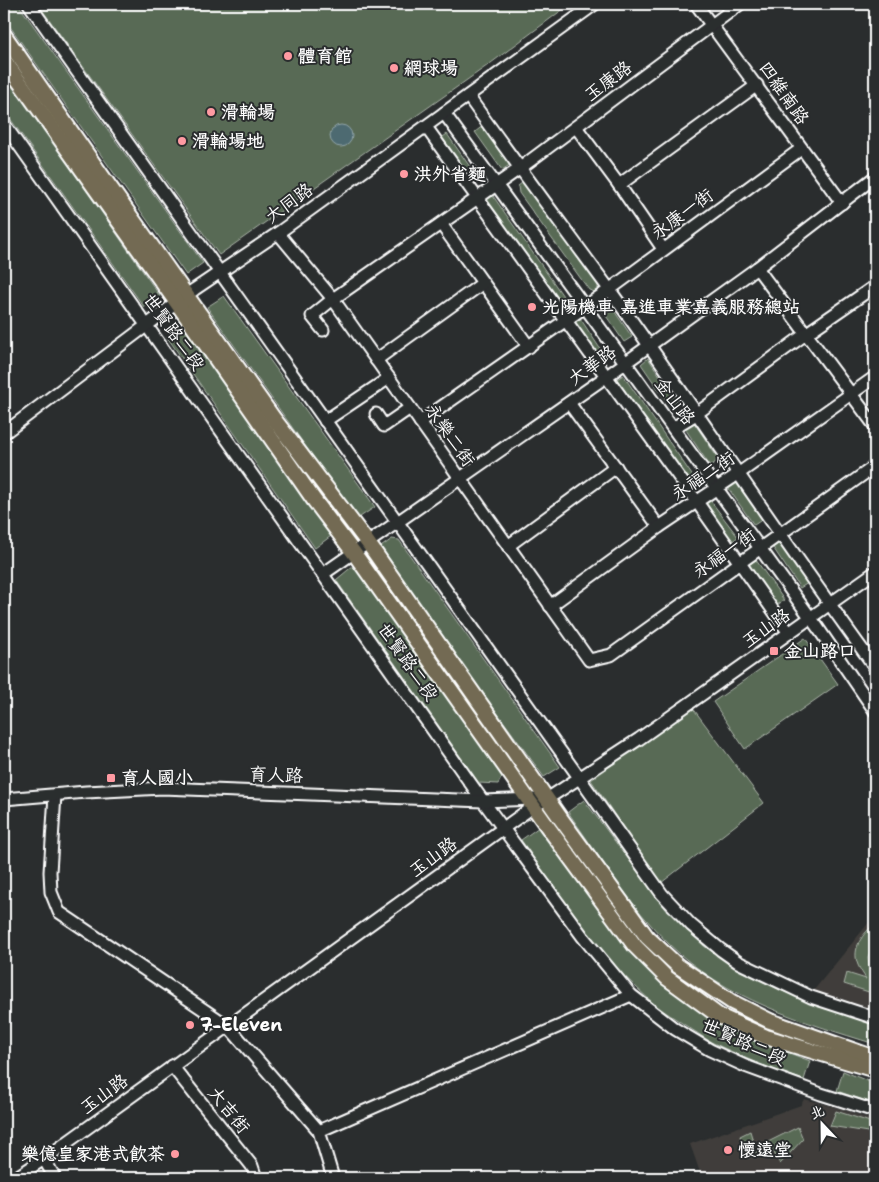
<svg xmlns="http://www.w3.org/2000/svg" width="879" height="1182" viewBox="0 0 879 1182" font-family="'Shantell Sans','LXGW WenKai TC',sans-serif">
<style>
.built{fill:#3f3d3a}
.green{fill:#586b55;stroke:#acb5aa}
.water{fill:#4d6b71;stroke:#94a6aa}
.lines{fill:none;stroke-linecap:round;stroke-linejoin:round}
.minor-casing{stroke:#fff;stroke-width:15}
.major-casing{stroke:#fff;stroke-width:18}
.minor{stroke:#2a2d2e;stroke-width:11}
.major{stroke:#736b52;stroke-width:14}
.poi-dot{fill:#ff9aa2;stroke:#2a2d2e;stroke-width:2}
.labels{text-anchor:middle;dominant-baseline:central;stroke-width:4;stroke-linejoin:round;paint-order:stroke}
.poi-label{font-size:18px;font-weight:bold;fill:#fff;stroke:#2a2d2e;text-anchor:start}
.street-label{font-size:18px;fill:#fff;stroke:#2a2d2e}
</style>
<rect width="100%" height="100%" fill="#2a2d2e"/>
<filter id="ink" filterUnits="userSpaceOnUse"><feTurbulence type="fractalNoise" baseFrequency=".02" numOctaves="2"/><feDisplacementMap in="SourceGraphic" scale="10" xChannelSelector="R" yChannelSelector="G"/><feConvolveMatrix kernelMatrix="1 2 1 2 8 2 1 2 1" color-interpolation-filters="sRGB"/></filter>
<g filter="url(#ink)">
<!-- built -->
<g class="built">
<polygon points="875,915 875,1010 814,990"/>
<polygon points="804,1099 842,1109 875,1121 875,1178 702,1178 690,1144 801,1105"/>
</g>
<!-- green -->
<g class="green">
<polygon points="4,4 18,4 203,263 186,275 4,18"/>
<polygon points="38,4 570,4 491,63 219,255"/>
<polygon points="4,72 160,296 144,307 4,110"/>
<polygon points="484,125 511,164 502,170 475,132"/>
<polygon points="447,134 475,174 467,180 439,140"/>
<polygon points="522,183 526,185 598,285 598,289 595,292 589,290 519,193 518,186"/>
<polygon points="486,196 493,196 563,296 562,301 557,303 483,199"/>
<polygon points="224,296 375,507 357,519 207,307"/>
<polygon points="608,302 632,337 624,342 600,307"/>
<polygon points="578,315 601,350 594,356 570,321"/>
<polygon points="183,325 331,536 315,548 167,337"/>
<polygon points="648,358 677,401 670,406 641,364"/>
<polygon points="623,375 694,478 687,484 614,381"/>
<polygon points="691,418 719,460 710,466 682,424"/>
<polygon points="735,479 763,519 754,525 726,485"/>
<polygon points="707,496 738,537 730,543 700,501"/>
<polygon points="392,539 399,540 560,767 544,777 378,549"/>
<polygon points="779,542 808,583 800,588 772,546"/>
<polygon points="756,560 784,600 776,606 748,565"/>
<polygon points="354,565 503,775 498,784 479,783 336,580"/>
<polygon points="805,638 838,684 745,749 713,702"/>
<polygon points="692,707 764,803 661,883 591,780"/>
<path d="M584,800L668,912L704,946L738,970L780,990L812,1003L875,1023V1044C803,1022 725,999 669,944C630,906 600,857 568,812Z"/>
<polygon points="539,827 604,916 644,964 712,1018 750,1038 810,1061 804,1080 765,1067 711,1042 656,1006 617,969 575,916 521,840"/>
<path d="M875,923V940L868,957L869,965L875,980V994L844,984L847,973L866,979C864,975 860,970 858,965C851,948 863,934 875,923Z"/>
<polygon points="843,1071 875,1084 875,1104 837,1091"/>
<polygon points="836,1111 870,1122 874,1133 830,1126"/>
<polygon points="798,1127 803,1139 780,1164 768,1142"/>
<polygon points="750,1131 757,1155 746,1158 740,1136"/>
</g>
<!-- water -->
<circle class="water" cx="341" cy="136" r="11"/>
<g class="lines">
<!-- minor casing -->
<g class="minor-casing">
<g id="minor">
<polyline points="29,4 662,894 691,925 721,950 738,962 811,997 875,1018"/>
<polyline points="696,4 842,203"/>
<path d="M468,96C514,161 562,225 609,289C699,414 784,543 875,667"/>
<polyline points="444,113 818,628 875,711"/>
<polyline points="4,124 483,801 583,937 631,995 675,1029 710,1050 745,1066 821,1094 875,1111"/>
<polyline points="426,127 697,502 789,633"/>
<polyline points="576,127 619,185 663,249"/>
<polyline points="619,185 757,85"/>
<polyline points="441,224 529,347"/>
<polyline points="278,233 333,299 589,660 611,655 875,466"/>
<polyline points="757,268 875,426"/>
<polyline points="323,330 312,316 333,299 519,169 740,4"/>
<polyline points="376,360 483,283"/>
<polyline points="569,403 659,527"/>
<polyline points="376,414 384,426 410,408"/>
<polyline points="325,421 389,378"/>
<polyline points="420,422 609,290 801,149"/>
<polyline points="673,428 696,414 807,333 875,286"/>
<polyline points="4,433 195,289 278,233 595,4"/>
<polyline points="508,546 616,467"/>
<polyline points="323,574 607,376 757,268 875,177"/>
<polyline points="550,606 659,527 738,474 875,377"/>
<polyline points="55,795 50,872 51,892 59,912 228,1026 319,1131 333,1178"/>
<polyline points="4,799 86,792 163,788 483,801 534,799"/>
<polyline points="172,1066 252,1166 256,1178"/>
<polyline points="319,1131 631,995"/>
<polyline points="44,1159 55,1178"/>
<polyline points="15,1178 44,1159 534,806 547,799 639,739 875,572"/>
</g>
</g>
<!-- major casing -->
<g class="major-casing">
<g id="major">
<polyline points="4,35 102,176 274,419 368,543 561,819 647,937 678,966 732,1002 770,1021 875,1058"/>
<polyline points="4,60 177,303 314,500 354,553 547,826 635,946 667,978 719,1016 766,1037 875,1070"/>
</g>
</g>
<!-- minor -->
<use href="#minor" class="minor"/>
<!-- major -->
<use href="#major" class="major"/>
</g>
</g>
<!-- markers -->
<g class="poi-dot">
<circle cx="288" cy="56" r="5"/>
<circle cx="394" cy="68" r="5"/>
<circle cx="211" cy="112" r="5"/>
<circle cx="182" cy="141" r="5"/>
<circle cx="404" cy="174" r="5"/>
<circle cx="532" cy="307" r="5"/>
<rect x="769" y="646" width="10" height="10" rx="2.5"/>
<rect x="106" y="773" width="10" height="10" rx="2.5"/>
<circle cx="190" cy="1025" r="5"/>
<circle cx="728" cy="1150" r="5"/>
<circle cx="175" cy="1154" r="5"/>
</g>
<g class="labels">
<!-- poi labels -->
<g class="poi-label">
<text x="298" y="56">體育館</text>
<text x="404" y="68">網球場</text>
<text x="221" y="112">滑輪場</text>
<text x="192" y="141">滑輪場地</text>
<text x="414" y="174">洪外省麵</text>
<text x="542" y="307">光陽機車 嘉進車業嘉義服務總站</text>
<text x="784" y="651">金山路口</text>
<text x="121" y="778">育人國小</text>
<text x="200" y="1025">7-Eleven</text>
<text x="738" y="1150">懷遠堂</text>
<text x="165" y="1154" text-anchor="end">樂億皇家港式飲茶</text>
</g>
<!-- street labels -->
<g class="street-label">
<text transform="translate(608 81) rotate(-37)">玉康路</text>
<text transform="translate(784 93) rotate(55)">四維南路</text>
<text transform="translate(289 203) rotate(-36)">大同路</text>
<text transform="translate(682 214) rotate(-36)">永康一街</text>
<text transform="translate(174 332) rotate(54)">世賢路二段</text>
<text transform="translate(592 365) rotate(-36)">大華路</text>
<text transform="translate(675 401) rotate(53)">金山路</text>
<text transform="translate(450 435) rotate(55)">永樂二街</text>
<text transform="translate(703 476) rotate(-34)">永福二街</text>
<text transform="translate(724 553) rotate(-35)">永福一街</text>
<text transform="translate(766 628) rotate(-35)">玉山路</text>
<text transform="translate(408 662) rotate(55)">世賢路二段</text>
<text transform="translate(276 775) rotate(2)">育人路</text>
<text transform="translate(433 857) rotate(-36)">玉山路</text>
<text transform="translate(744 1042) rotate(24)">世賢路二段</text>
<text transform="translate(104 1094) rotate(-36)">玉山路</text>
<text transform="translate(229 1110) rotate(51)">大吉街</text>
</g>
</g>
<!-- margin -->
<rect width="879" height="1182" fill="none" stroke="#2a2d2e" stroke-width="20"/>
<rect x="10" y="10" width="859" height="1162" fill="none" stroke="#fff" stroke-width="2" filter="url(#ink)"/>
<!-- north arrow -->
<g transform="translate(822 1124) rotate(338)" stroke="#2a2d2e" stroke-width="4" paint-order="stroke">
<path d="M0-4L9 19L0 12L-9 19Z" fill="#ffffff"/>
<text y="-8" font-size="14" font-weight="bold" text-anchor="middle" fill="#ffffff">北</text>
</g>
</svg>
